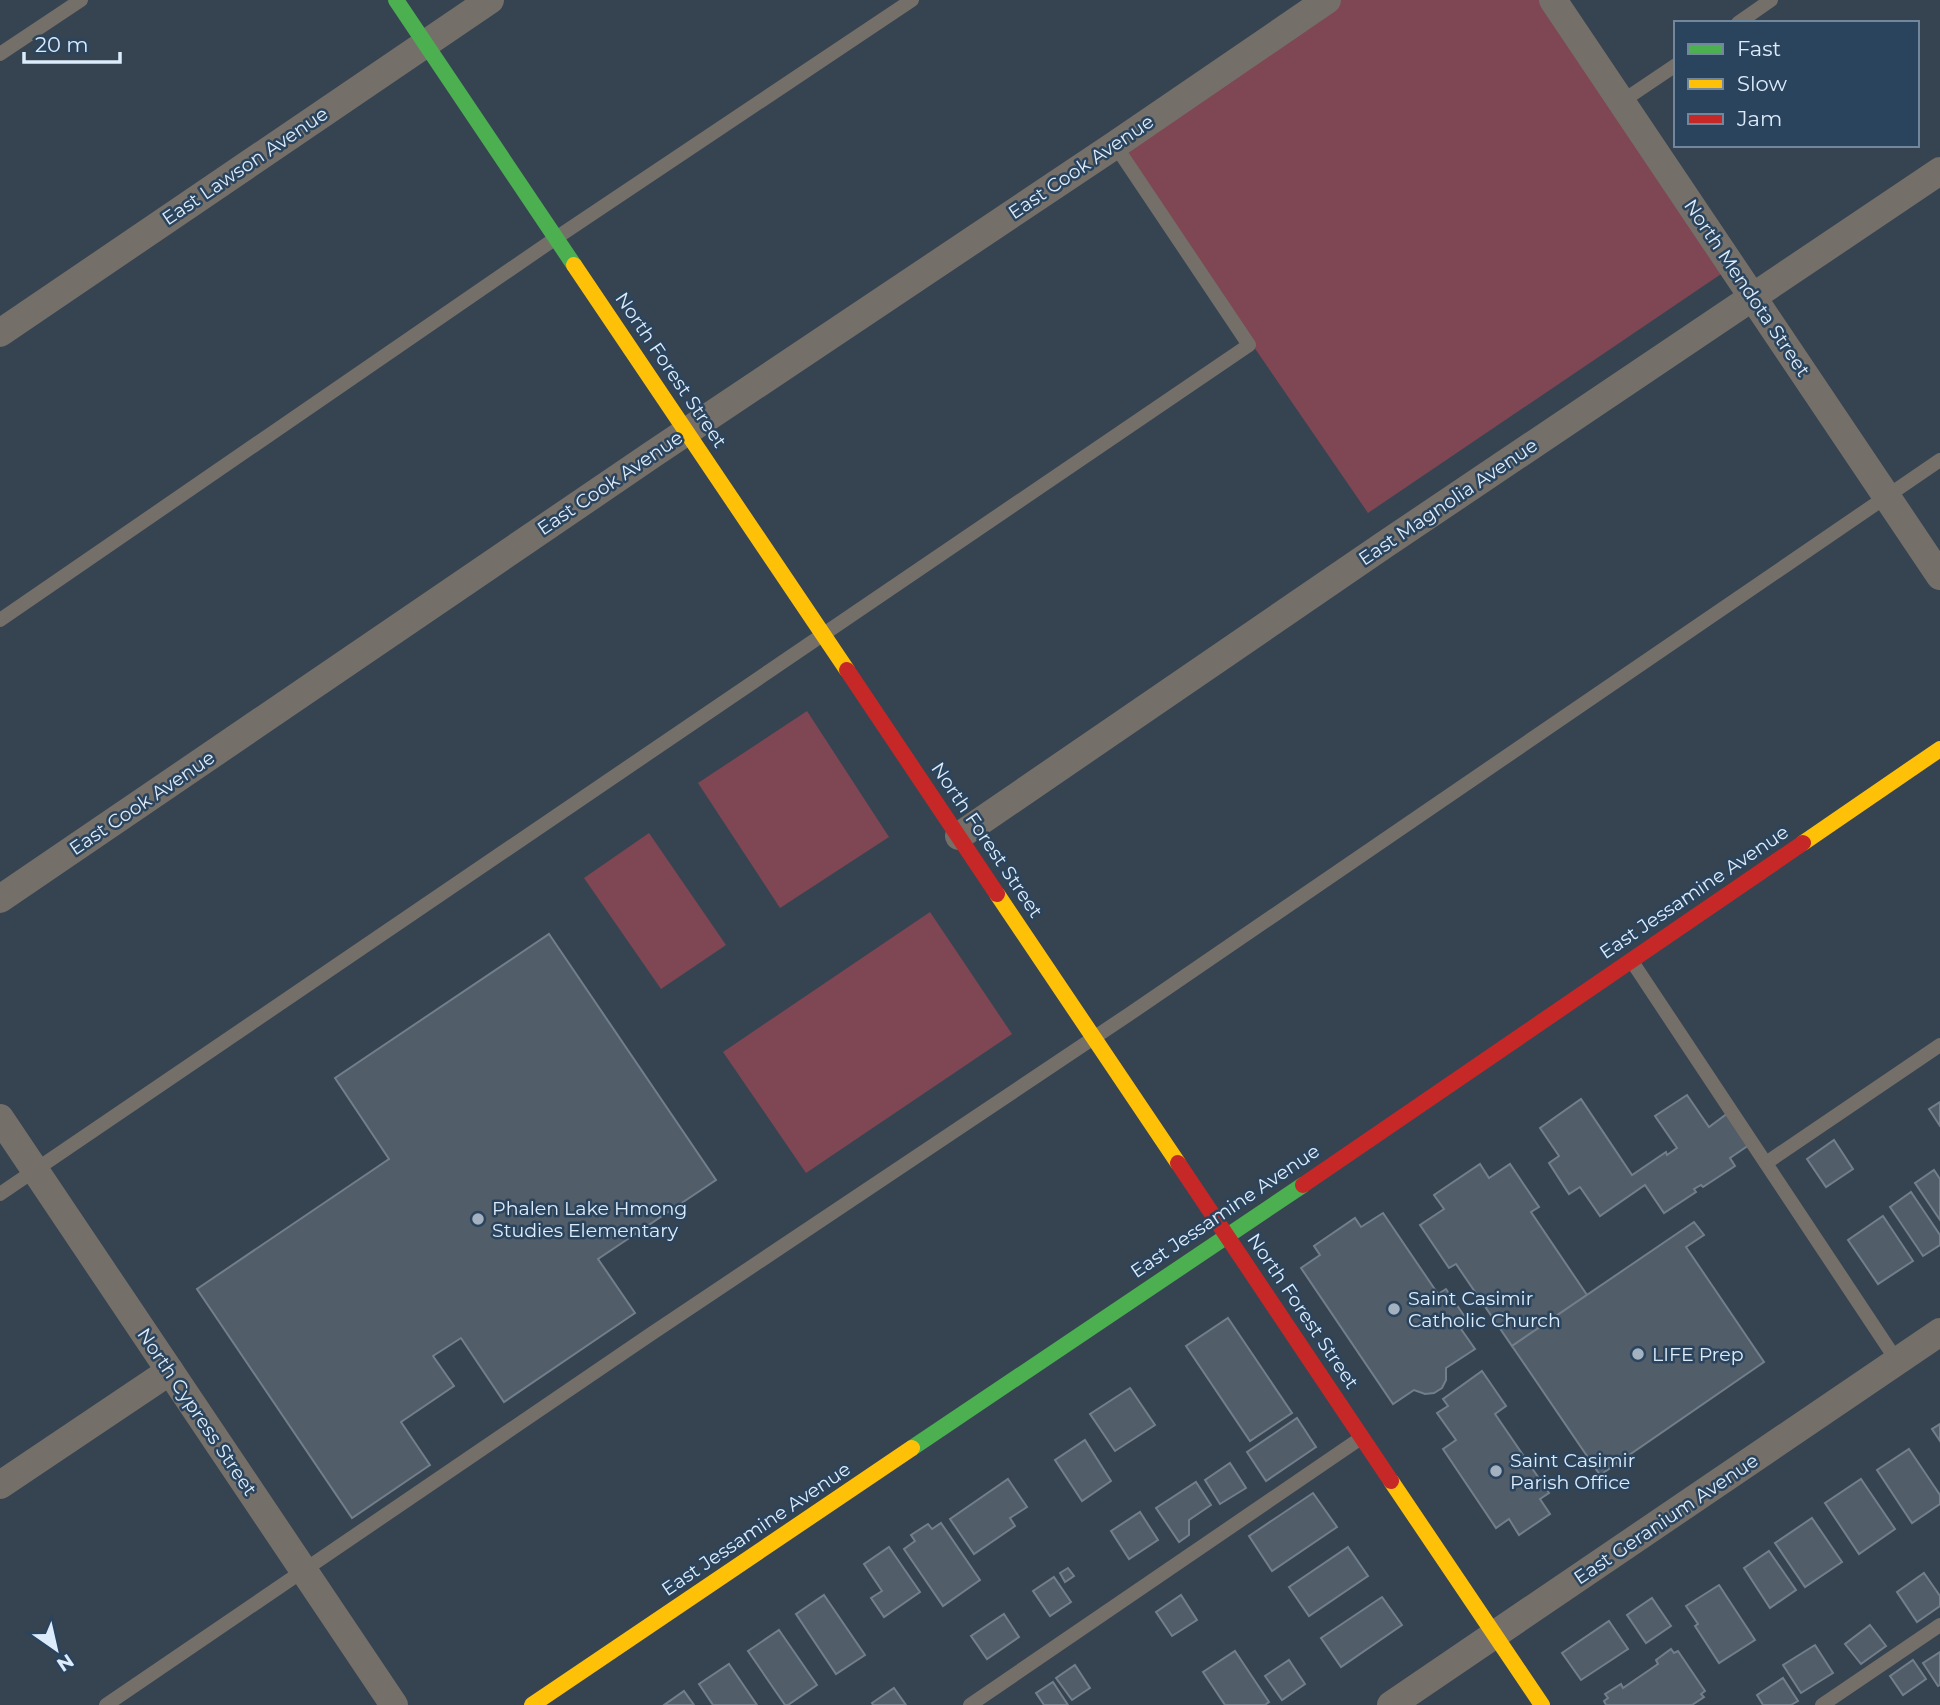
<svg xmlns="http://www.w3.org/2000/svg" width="1940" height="1705" viewBox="0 0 1940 1705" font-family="Montserrat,sans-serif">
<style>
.green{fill:#7f4653}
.building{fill:#515d69;stroke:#727e8a;stroke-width:2}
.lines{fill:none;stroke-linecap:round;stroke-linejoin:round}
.lane{stroke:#756f69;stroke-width:14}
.street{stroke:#756f69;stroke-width:28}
.fast{stroke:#4caf50;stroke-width:16}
.slow{stroke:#ffc107;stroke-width:16}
.jam{stroke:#c62828;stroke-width:16}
.poi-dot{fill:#a3b1c0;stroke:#2b445d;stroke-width:2.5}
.labels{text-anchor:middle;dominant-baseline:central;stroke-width:5;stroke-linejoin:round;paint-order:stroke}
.street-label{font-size:19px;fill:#ddecfb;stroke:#2b445d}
.poi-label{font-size:19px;fill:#ddecfb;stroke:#2b445d;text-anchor:start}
</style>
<rect width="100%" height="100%" fill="#364452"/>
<!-- green -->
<g class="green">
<polygon points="1327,0 1552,0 1730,268 1368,513 1115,145"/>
<polygon points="807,711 889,837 780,908 698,783"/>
<polygon points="649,833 726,945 661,989 584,878"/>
<polygon points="930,912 1012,1034 806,1173 723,1052"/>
</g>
<!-- building -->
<g class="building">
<polygon points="549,934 716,1180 598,1259 635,1313 504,1402 461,1338 433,1356 454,1386 401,1422 430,1465 352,1518 197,1289 389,1159 335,1078"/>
<polygon points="1687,1095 1709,1127 1728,1113 1749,1145 1730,1158 1735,1166 1703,1187 1701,1185 1694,1189 1696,1192 1664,1213 1645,1185 1600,1216 1580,1187 1569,1194 1549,1163 1559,1156 1540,1128 1581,1099 1632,1175 1666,1152 1667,1155 1677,1148 1655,1116"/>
<polygon points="1940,1102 1940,1126 1929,1109"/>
<polygon points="1834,1140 1853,1169 1826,1187 1807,1159"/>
<polygon points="1480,1164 1489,1178 1510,1164 1539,1207 1531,1212 1587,1295 1512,1346 1456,1264 1449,1268 1420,1225 1444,1209 1434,1195"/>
<polygon points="1934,1170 1940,1179 1940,1220 1915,1183"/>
<polygon points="1911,1192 1940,1235 1940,1245 1923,1256 1890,1207"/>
<polygon points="1383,1213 1438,1294 1446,1289 1469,1323 1461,1329 1475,1349 1446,1368 1446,1380 1442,1388 1434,1393 1425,1394 1414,1390 1393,1404 1301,1268 1320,1255 1314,1246 1355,1218 1361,1227"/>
<polygon points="1883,1216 1913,1261 1878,1284 1848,1240"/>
<polygon points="1694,1222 1704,1235 1686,1247 1764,1362 1600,1475 1512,1346"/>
<polygon points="1228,1318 1292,1413 1250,1441 1186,1346"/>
<polygon points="1482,1371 1506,1406 1495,1414 1549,1493 1540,1499 1550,1514 1519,1535 1509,1519 1496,1528 1443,1449 1456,1440 1437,1413 1448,1406 1443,1399"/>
<polygon points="1130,1388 1155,1425 1115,1451 1090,1414"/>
<polygon points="1297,1418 1316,1447 1266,1481 1247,1452"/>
<polygon points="1940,1424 1940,1441 1932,1429"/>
<polygon points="1085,1440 1111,1481 1082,1501 1055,1460"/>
<polygon points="1909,1449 1940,1495 1940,1504 1912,1523 1877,1470"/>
<polygon points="1230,1463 1246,1488 1220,1504 1205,1480"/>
<polygon points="1008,1479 1027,1507 1010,1518 1015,1526 974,1554 950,1519"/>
<polygon points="1861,1479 1895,1529 1859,1554 1825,1503"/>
<polygon points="1196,1482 1211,1505 1189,1520 1189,1535 1179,1542 1156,1508"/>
<polygon points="1313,1493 1337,1527 1272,1571 1249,1536"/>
<polygon points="1140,1512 1158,1540 1129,1559 1111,1531"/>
<polygon points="1812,1518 1842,1562 1805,1587 1775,1543"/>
<polygon points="941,1523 980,1580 943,1606 904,1549 915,1541 911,1535 928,1524 932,1529"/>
<polygon points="889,1547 920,1592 884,1617 871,1598 882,1591 864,1564"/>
<polygon points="1348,1547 1368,1576 1309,1616 1289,1587"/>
<polygon points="1769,1551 1796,1590 1770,1608 1744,1568"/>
<polygon points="1068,1568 1074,1576 1065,1582 1060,1573"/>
<polygon points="1924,1573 1940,1596 1940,1606 1917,1622 1897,1592"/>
<polygon points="1054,1577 1071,1602 1050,1616 1033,1591"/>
<polygon points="1719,1585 1755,1640 1719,1663 1695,1626 1698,1624 1686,1606"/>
<polygon points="824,1595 865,1655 836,1674 796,1614"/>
<polygon points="1181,1595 1197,1620 1172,1636 1156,1612"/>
<polygon points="1382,1597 1402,1625 1341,1667 1321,1638"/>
<polygon points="1652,1598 1671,1626 1646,1643 1627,1615"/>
<polygon points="1004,1614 1019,1637 987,1659 971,1636"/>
<polygon points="1609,1621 1628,1649 1581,1680 1562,1653"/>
<polygon points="1870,1625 1886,1646 1861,1664 1845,1644"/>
<polygon points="779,1630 817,1685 788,1705 785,1705 748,1651"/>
<polygon points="1815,1645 1833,1673 1801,1693 1783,1665"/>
<polygon points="1671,1649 1674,1653 1678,1651 1705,1691 1701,1694 1704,1697 1692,1705 1606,1705 1604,1701 1608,1698 1605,1694 1621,1684 1623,1688 1658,1664 1656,1660"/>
<polygon points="1235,1651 1269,1702 1265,1705 1225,1705 1203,1672"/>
<polygon points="1940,1652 1940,1685 1938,1686 1923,1663"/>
<polygon points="1289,1660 1305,1684 1282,1700 1265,1676"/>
<polygon points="1913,1660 1926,1679 1903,1695 1890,1676"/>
<polygon points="729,1664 757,1705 713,1705 699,1684"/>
<polygon points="1075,1665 1090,1688 1072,1700 1056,1678"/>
<polygon points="1783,1678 1798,1701 1791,1705 1763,1705 1757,1695"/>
<polygon points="1053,1682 1068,1705 1044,1705 1036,1693"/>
<polygon points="894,1688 906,1705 873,1705 872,1703"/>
<polygon points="684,1691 694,1705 664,1705"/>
</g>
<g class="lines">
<!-- lane -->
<g class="lane">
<polyline points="1738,23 1771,0"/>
<polyline points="0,54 81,0"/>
<polyline points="1621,102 1676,65"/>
<polyline points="0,620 556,238 912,0"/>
<polyline points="1631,960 1897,1361"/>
<polyline points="1766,1163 1940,1045"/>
<polyline points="0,1194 1249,345 1115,145"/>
<polyline points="106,1705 651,1334 1128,1015 1940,460"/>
<polyline points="970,1705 1361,1438"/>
<polyline points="1822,1705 1940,1625"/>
</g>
<!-- street -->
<g class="street">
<polyline points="1553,0 1940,576"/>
<polyline points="0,333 490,0"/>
<polyline points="959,836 1384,545 1940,171"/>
<polyline points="0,899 653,454 1115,145 1327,0"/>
<polyline points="0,1118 394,1705"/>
<polyline points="0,1485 170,1371"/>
<polyline points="1391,1705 1940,1332"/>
</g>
<!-- fast -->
<g class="fast">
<polyline points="396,0 574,265"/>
<polyline points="912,1448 1303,1185"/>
</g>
<!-- slow -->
<g class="slow">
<polyline points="574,265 847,670"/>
<polyline points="1803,843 1940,749"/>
<polyline points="997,894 1178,1163"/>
<polyline points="1391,1481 1542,1705"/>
<polyline points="532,1705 912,1448"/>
</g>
<!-- jam -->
<g class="jam">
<polyline points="847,670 997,894"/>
<polyline points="1178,1163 1391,1481"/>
<polyline points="1303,1185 1803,843"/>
</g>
</g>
<!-- markers -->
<g class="poi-dot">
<circle cx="478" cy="1219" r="7"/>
<circle cx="1394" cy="1309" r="7"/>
<circle cx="1638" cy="1354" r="7"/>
<circle cx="1496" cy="1471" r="7"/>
</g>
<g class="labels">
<!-- street labels -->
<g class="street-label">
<text transform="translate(245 166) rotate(-34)">East Lawson Avenue</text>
<text transform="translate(1081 167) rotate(-34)">East Cook Avenue</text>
<text transform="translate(1747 288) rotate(56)">North Mendota Street</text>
<text transform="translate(671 370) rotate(56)">North Forest Street</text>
<text transform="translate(610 483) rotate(-34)">East Cook Avenue</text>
<text transform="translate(1448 502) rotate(-34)">East Magnolia Avenue</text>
<text transform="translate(142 803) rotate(-34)">East Cook Avenue</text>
<text transform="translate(987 840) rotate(56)">North Forest Street</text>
<text transform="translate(1694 892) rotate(-34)">East Jessamine Avenue</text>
<text transform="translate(1225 1211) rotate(-34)">East Jessamine Avenue</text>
<text transform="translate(1303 1311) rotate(56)">North Forest Street</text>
<text transform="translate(197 1412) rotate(56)">North Cypress Street</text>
<text transform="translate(1666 1519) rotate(-34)">East Geranium Avenue</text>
<text transform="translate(756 1529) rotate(-34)">East Jessamine Avenue</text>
</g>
<!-- poi labels -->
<g class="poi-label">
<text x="492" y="1208">Phalen Lake Hmong<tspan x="492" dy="22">Studies Elementary</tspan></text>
<text x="1408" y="1298">Saint Casimir<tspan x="1408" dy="22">Catholic Church</tspan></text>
<text x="1652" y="1354">LIFE Prep</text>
<text x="1510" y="1460">Saint Casimir<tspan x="1510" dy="22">Parish Office</tspan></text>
</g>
</g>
<!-- legend -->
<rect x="1674" y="21" width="245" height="126" fill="#2b445d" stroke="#72879c" stroke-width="2"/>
<rect x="1688" y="44" width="35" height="10" fill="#4caf50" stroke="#72879c" stroke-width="2"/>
<text x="1737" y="56" font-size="21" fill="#ddecfb">Fast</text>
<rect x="1688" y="79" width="35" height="10" fill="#ffc107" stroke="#72879c" stroke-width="2"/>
<text x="1737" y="91" font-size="21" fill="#ddecfb">Slow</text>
<rect x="1688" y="114" width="35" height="10" fill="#c62828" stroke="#72879c" stroke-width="2"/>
<text x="1737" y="126" font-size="21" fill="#ddecfb">Jam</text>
<!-- north arrow -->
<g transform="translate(56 1649) rotate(146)" stroke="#2b445d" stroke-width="5" paint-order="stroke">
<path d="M0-5L12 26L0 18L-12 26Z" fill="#ddecfb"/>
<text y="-10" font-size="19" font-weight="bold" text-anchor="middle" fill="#ddecfb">N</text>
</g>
<!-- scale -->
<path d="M24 52v10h96v-10" fill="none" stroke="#ddecfb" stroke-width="3.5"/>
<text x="35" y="52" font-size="21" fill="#ddecfb" stroke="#2b445d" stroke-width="5" paint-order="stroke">20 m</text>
</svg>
